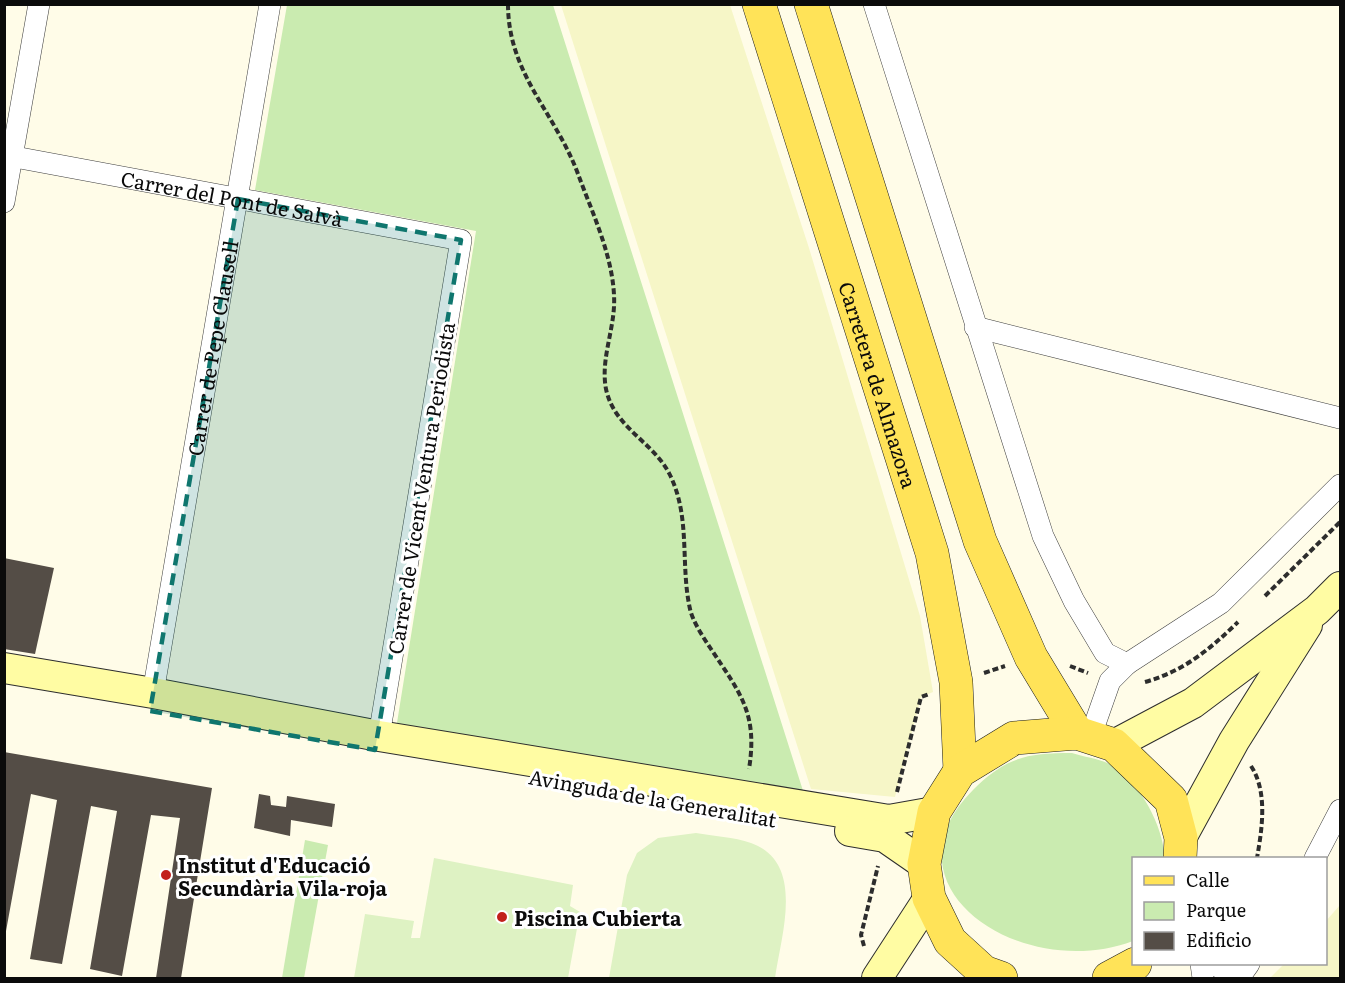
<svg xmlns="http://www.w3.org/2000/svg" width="1345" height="983" viewBox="0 0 1345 983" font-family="Literata,serif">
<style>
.farmland{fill:#f6f6c7}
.green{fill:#caebb0}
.pitch{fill:#def2c3}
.building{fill:#544d46}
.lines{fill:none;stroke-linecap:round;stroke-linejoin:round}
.street-casing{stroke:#3e3e3e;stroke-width:22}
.secondary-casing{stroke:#2d2d2d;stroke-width:32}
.primary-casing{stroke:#1c1c1c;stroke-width:34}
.path{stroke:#2d2d2d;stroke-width:4;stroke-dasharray:6 3;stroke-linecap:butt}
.street{stroke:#fff;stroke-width:21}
.secondary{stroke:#fffca3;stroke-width:30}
.primary{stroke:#ffe358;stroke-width:33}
.marked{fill:#0f766e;fill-opacity:0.2;stroke:#0f766e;stroke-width:4.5;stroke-dasharray:12 8;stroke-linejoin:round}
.poi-dot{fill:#c2201c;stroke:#fff;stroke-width:2}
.labels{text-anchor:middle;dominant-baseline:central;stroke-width:6;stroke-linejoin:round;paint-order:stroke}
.street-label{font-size:20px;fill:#0b0b0b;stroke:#fff}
.poi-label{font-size:20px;font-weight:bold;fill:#0b0b0b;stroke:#fff;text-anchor:start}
</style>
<rect width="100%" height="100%" fill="#fffce8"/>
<!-- farmland -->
<g class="farmland">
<polygon points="561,5 730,5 809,248 920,616 933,692 921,697 895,797 811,789"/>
<polygon points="1340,905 1340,978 1270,978 1284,964 1326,964 1326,921"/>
</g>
<!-- green -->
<g class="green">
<polygon points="287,5 553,5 805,797 396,729 476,231 255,190"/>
<path d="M1072,753C1084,757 1102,759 1113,766C1142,786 1162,824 1165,858H1134L1133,941C1021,983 877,886 973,790C1006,757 1027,753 1072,753Z"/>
<polygon points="305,840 328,845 304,978 282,978"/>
</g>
<!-- pitch -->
<g class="pitch">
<path d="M696,833C713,836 734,837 751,843C806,863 781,935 775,978H609L627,875L637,853L658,838Z"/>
<polygon points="434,858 573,885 570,906 580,912 568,978 354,978 365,914 414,921 411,938 420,938"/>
</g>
<!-- building -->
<g class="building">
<polygon points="4,558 54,568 35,654 4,649"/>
<polygon points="4,752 212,788 181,978 156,978 180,818 151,815 122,976 90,969 117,811 91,806 62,964 30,959 57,800 31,794 4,942"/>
<polygon points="259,794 270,796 271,805 286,807 287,796 335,804 332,827 291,820 290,836 254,828"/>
</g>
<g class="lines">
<!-- street casing -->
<g class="street-casing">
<g id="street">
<polyline points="874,4 1043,536 1074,601 1105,653 1127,664"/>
<path id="s1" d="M4,155L461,240L379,736"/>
<polyline points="4,202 39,4"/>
<polyline points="975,327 1340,418"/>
<path id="s2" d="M153,693L270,4"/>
<polyline points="1091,735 1110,681 1127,664 1221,603 1340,485"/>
<polyline points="1315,858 1340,810"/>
<polyline points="1201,964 1203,978"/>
<polyline points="1213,964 1239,978"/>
<polyline points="1239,978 1249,964"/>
</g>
</g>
<!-- secondary casing -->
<g class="secondary-casing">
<g id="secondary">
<polyline points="4,668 153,693 379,736 889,820 934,812"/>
<polyline points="1114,745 1193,703 1317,610 1340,587"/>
<polyline points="850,831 885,837 924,864"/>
<polyline points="1181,838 1234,741 1307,625"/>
<polyline points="877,978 929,898"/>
</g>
</g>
<!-- primary casing -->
<g class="primary-casing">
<g id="primary">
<path id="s3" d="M759,4L932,553L956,682L960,771"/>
<polyline points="811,4 980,541 1031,657 1077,733"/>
<polyline points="1001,978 984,972 950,941 929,898 924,864 934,812 960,771 1014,738 1077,733 1114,745 1171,800 1181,838 1180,858"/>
<polyline points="1109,978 1135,964"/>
</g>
</g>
<!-- path -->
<g class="path">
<path d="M508,4C508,74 555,112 578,174C592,212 612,254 614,295C616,327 600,358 606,389C614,428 654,442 670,475C691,518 680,564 690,609C693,622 703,637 711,649C740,693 758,713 749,769"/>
<polyline points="1265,596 1340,522"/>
<polyline points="1070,666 1088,673"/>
<polyline points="984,673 1005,666"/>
<path d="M1145,682C1184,671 1209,650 1238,622"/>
<path d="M1251,766C1268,792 1262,829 1257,858"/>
<polyline points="897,792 921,697 929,694"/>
<polyline points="864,946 861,935 878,866"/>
</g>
<!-- street -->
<use href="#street" class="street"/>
<!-- secondary -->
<use href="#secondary" class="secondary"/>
<!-- primary -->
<use href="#primary" class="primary"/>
</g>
<!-- marked area -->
<path class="marked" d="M238,199L461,240L375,750L150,711Z"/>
<!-- markers -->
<g class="poi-dot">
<circle cx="166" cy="875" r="6"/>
<circle cx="502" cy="917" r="6"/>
</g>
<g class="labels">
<!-- street labels -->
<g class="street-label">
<text stroke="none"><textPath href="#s1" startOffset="232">Carrer del Pont de Salvà</textPath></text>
<text stroke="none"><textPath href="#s2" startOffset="350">Carrer de Pepe Clausell</textPath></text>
<text stroke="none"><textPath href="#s3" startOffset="399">Carretera de Almazora</textPath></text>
<text transform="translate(420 488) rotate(-81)">Carrer de Vicent Ventura Periodista</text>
<text transform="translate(653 797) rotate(10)">Avinguda de la Generalitat</text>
</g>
<!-- poi labels -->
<g class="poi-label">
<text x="178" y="864">Institut d'Educació<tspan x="178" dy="23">Secundària Vila-roja</tspan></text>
<text x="514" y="917">Piscina Cubierta</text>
</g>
</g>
<!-- border -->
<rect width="1345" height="983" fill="none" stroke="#0b0b0b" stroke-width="12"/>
<!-- legend -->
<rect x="1132" y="857" width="195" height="108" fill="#ffffff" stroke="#9d9d9d" stroke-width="1.5"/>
<rect x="1144" y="876" width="30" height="9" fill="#ffe358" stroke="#9d9d9d" stroke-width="1.5"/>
<text x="1186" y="887" font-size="18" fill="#0b0b0b">Calle</text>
<rect x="1144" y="902" width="30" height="18" fill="#caebb0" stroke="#9d9d9d" stroke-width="1.5"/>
<text x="1186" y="917" font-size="18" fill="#0b0b0b">Parque</text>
<rect x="1144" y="932" width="30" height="18" fill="#544d46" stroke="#9d9d9d" stroke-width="1.5"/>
<text x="1186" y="947" font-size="18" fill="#0b0b0b">Edificio</text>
</svg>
